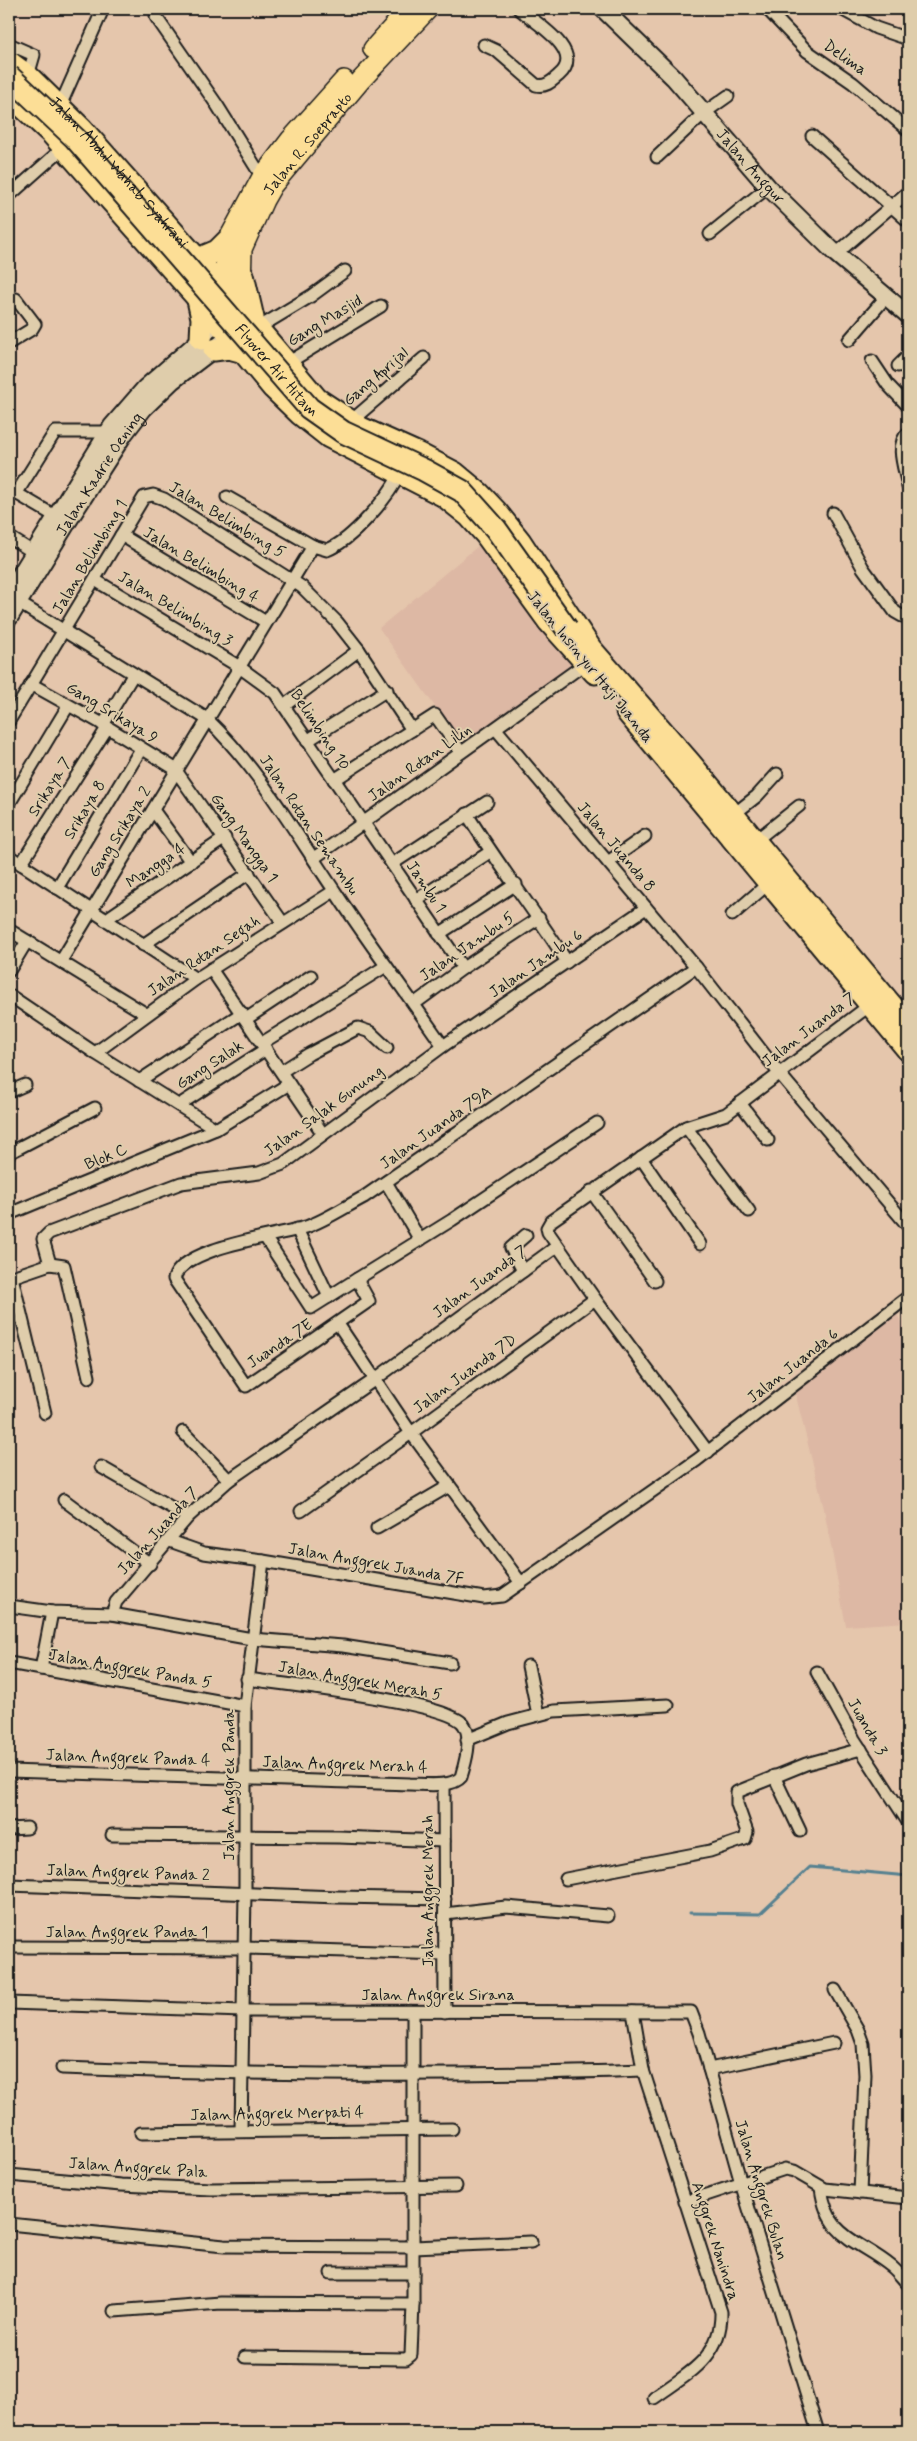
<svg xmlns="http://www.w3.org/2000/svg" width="917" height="2441" viewBox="0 0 917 2441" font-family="Mynerve,sans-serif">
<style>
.built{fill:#ddb8a4}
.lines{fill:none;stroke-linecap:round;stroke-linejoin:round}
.stream{stroke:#568190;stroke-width:3}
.street-casing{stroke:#1c1c1c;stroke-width:15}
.secondary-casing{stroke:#1c1c1c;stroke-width:20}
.primary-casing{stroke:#1c1c1c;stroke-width:22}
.highway-casing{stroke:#1c1c1c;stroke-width:25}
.street{stroke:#dfcdab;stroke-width:11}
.secondary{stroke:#dfcdab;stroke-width:16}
.primary{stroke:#fcde96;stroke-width:19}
.highway{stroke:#fcde96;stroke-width:21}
.highway-bridge-casing{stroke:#1c1c1c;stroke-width:25;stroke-linecap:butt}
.highway-bridge{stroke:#fcde96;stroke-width:21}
.labels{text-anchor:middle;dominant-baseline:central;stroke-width:4;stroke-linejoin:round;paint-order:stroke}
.street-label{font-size:16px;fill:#1c1c1c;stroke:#dfcdab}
</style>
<rect width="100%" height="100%" fill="#e5c6ac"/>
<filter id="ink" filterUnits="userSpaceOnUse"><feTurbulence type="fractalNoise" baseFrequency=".02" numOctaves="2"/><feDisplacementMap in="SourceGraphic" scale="10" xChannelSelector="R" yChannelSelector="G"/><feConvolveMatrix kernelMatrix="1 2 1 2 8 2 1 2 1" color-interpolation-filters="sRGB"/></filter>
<g filter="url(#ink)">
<!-- built -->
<g class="built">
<polygon points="484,541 578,666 476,740 468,728 456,736 379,628"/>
<polygon points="896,1313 908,1334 908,1622 846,1626 824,1509 795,1392"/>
</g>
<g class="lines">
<!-- stream -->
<polyline class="stream" points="690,1913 760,1914 810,1867 908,1876"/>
<!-- street casing -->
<g class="street-casing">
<g id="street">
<polyline points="767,9 807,51 853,83 908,130"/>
<polyline points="841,9 876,28 908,39"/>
<polyline points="156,17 217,105 262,177"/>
<polyline points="9,44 34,55 28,76"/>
<path d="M484,45L497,51L536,85C546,87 551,82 559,75C586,52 536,23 519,9"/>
<polyline points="60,106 103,9"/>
<polyline points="812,136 908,221"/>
<polyline points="657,157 704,113 728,96"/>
<polyline points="9,196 64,147"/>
<polyline points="710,234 768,187"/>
<polyline points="836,254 908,192"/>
<polyline points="258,328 311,296 345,271"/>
<polyline points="849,340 886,297"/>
<polyline points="9,343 32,329 35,324 16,299"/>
<polyline points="872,361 888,385 908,406"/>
<polyline points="286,364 381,306"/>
<polyline points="898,366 908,356"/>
<polyline points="350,422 424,358"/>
<path d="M908,433C894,445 906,472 908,487"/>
<polyline points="9,489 55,516"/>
<polyline points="16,494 55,432 108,432"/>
<polyline points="227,497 313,546"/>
<polyline points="833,513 863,568 895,612 902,616 908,615"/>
<polyline points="121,535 266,622"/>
<polyline points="9,537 33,552"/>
<polyline points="95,580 238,666 275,693 463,968"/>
<path d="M14,600L207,719C260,770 295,833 336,893C370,945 408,995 443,1046"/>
<polyline points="31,684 99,722 177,770"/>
<polyline points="285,705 359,650"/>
<polyline points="9,721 144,497 153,495 164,499 302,587 337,622 359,650 412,730"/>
<polyline points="103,725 133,675"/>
<polyline points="496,729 696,967 779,1073 908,1226"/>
<polyline points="307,741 387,690"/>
<polyline points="177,772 283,923"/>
<polyline points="334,780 435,715 458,748"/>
<polyline points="9,804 68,706"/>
<polyline points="153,810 191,862"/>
<path d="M467,814C498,865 535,911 567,962"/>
<polyline points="733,815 757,796 777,774"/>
<polyline points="755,841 799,806"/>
<polyline points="9,856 196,979"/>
<polyline points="314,858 586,663"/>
<polyline points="608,862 645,836"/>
<polyline points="21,864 107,728"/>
<polyline points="392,864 487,802"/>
<polyline points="57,888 141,749"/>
<polyline points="416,900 490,852"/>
<polyline points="732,915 769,883"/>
<polyline points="105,920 225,838"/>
<polyline points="9,930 146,1014"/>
<polyline points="439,934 516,884"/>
<polyline points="143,945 249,873"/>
<path d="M61,961L313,546L327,550C351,541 389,497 400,473"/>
<polyline points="211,969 323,1134"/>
<polyline points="9,971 27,941"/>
<polyline points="9,995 95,1053 216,1129"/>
<polyline points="414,1004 463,968 539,918"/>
<polyline points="246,1019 311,976"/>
<polyline points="262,1043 386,966"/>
<polyline points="95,1053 196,979 334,891"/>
<polyline points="282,1071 309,1054 358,1028 370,1032 387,1048"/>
<polyline points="139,1081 242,1013"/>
<polyline points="9,1092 25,1085"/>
<polyline points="740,1103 768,1140"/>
<polyline points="179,1105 266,1049"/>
<polyline points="686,1127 749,1211"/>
<polyline points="9,1153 95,1108"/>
<polyline points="641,1158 700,1244"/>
<polyline points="386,1182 420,1240"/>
<polyline points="591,1191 655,1281"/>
<polyline points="9,1214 216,1129 289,1084"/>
<polyline points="297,1229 329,1297"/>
<path d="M265,1237L311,1308L357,1279L369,1301L246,1386L174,1279C181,1247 278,1236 306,1227C326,1220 345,1207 364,1197L696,967"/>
<polyline points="50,1264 43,1239 49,1233 181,1183 259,1173 283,1164 443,1046 646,908"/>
<polyline points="523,1271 511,1248 526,1235"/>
<polyline points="12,1277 45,1413"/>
<polyline points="9,1278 50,1264 64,1266 89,1377"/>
<polyline points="357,1279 452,1220 597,1123"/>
<polyline points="595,1299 708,1452"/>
<polyline points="338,1324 411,1433 521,1583"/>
<polyline points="183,1432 229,1480"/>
<polyline points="101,1467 188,1517"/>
<polyline points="64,1500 150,1564"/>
<polyline points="301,1511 411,1433 595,1299 548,1232 547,1228 551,1221 686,1127 726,1114 870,1005"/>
<polyline points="377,1528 449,1486"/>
<polyline points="170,1541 204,1553 263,1561 484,1598 502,1596 697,1460 908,1297"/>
<polyline points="9,1606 52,1612 112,1614 252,1639 343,1646 450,1663"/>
<polyline points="112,1614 116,1602 188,1517 229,1480 374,1380 556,1247"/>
<polyline points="9,1663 245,1706"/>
<polyline points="528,1666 538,1715"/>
<polyline points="41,1669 52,1612"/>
<polyline points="817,1672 854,1739 908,1822"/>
<polyline points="467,1740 508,1723 554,1711 668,1705"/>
<path d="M9,1771L410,1784C423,1784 452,1788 461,1777C465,1764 473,1738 464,1725C450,1702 281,1684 247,1679"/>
<polyline points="774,1776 800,1831"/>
<polyline points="444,1784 445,2012"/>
<polyline points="9,1829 27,1828"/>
<polyline points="112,1835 339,1837 444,1841"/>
<polyline points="566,1879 710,1851 745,1839 747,1832 737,1804 737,1792 806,1764 861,1749"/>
<polyline points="9,1885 338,1897 445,1899"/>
<polyline points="445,1914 506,1907 608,1916"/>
<polyline points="9,1947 244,1948 444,1954"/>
<polyline points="835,1990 858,2030 863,2044 865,2075 860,2193"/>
<polyline points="9,2003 243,2011 691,2012 699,2033 741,2183 818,2432"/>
<path d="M633,2012L643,2070L721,2312C722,2358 687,2374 654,2398"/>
<path d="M62,2068C255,2075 449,2077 643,2070"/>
<polyline points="709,2069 834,2043"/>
<polyline points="241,2130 245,1893 245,1706 263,1561"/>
<polyline points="141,2133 452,2129"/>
<polyline points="9,2175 121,2185 211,2189 456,2186"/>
<path d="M821,2188C828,2240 858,2239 892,2267C898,2272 903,2279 908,2284"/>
<polyline points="685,2202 785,2169 794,2171 825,2189 908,2198"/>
<polyline points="9,2224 224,2246 413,2247 531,2242"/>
<polyline points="331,2273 413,2273"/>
<polyline points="114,2311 221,2303 413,2304"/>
<polyline points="245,2357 406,2359 411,2355 413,2304 413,2012"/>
</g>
</g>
<!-- secondary casing -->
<g class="secondary-casing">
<g id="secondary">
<path id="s1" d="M603,9L674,78L768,187L836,254L908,315"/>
<polyline points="9,593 112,426 145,388 201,339 208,330"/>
<path id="s2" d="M9,618L67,523L124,434L144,408L172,381L223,342"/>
</g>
</g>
<!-- primary casing -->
<g class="primary-casing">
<g id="primary">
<polyline points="373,49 409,9"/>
<path id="s3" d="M241,289L242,249L264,200L272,186L361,80L428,9"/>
<polyline points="222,298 228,240 262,177 291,139 344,80"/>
</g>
</g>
<!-- highway casing -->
<g class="highway-casing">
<g id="highway">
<path id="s4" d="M9,62L28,76L82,129L239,306L317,399L361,428L419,454L455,473L479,493L496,511L520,541L591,649L691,764L908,1025"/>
<polyline points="9,94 51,133 216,319 273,388 300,414 329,437 444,496 469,516 486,535 549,622 595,673"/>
<polyline points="198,259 217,251 228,240"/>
<polyline points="243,275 253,318"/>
<polyline points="198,300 202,318 201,339"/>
<polyline points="214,350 229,348 244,352"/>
<polyline points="627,712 908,1050"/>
</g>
</g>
<!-- street -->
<use href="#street" class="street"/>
<!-- secondary -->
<use href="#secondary" class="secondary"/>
<!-- primary -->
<use href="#primary" class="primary"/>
<!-- highway -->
<use href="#highway" class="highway"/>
<!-- highway-bridge casing -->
<g class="highway-bridge-casing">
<g id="highway-bridge">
<path id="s5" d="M9,76L75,138L309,408L343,432L424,470L462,491L496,529L567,629"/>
</g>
</g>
<!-- highway-bridge -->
<use href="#highway-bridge" class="highway-bridge"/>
</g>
</g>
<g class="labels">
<!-- street labels -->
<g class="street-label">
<text transform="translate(845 58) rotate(35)">Delima</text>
<text stroke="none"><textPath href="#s3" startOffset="165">Jalan R. Soeprapto</textPath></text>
<text stroke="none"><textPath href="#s1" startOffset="216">Jalan Anggur</textPath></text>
<text stroke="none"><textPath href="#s4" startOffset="156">Jalan Abdul Wahab Syahrani</textPath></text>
<text transform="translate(325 321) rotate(-31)">Gang Masjid</text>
<text stroke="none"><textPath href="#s5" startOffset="398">Flyover Air Hitam</textPath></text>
<text transform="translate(376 377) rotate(-41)">Gang Aprijal</text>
<text stroke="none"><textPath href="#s2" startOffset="170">Jalan Kadrie Oening</textPath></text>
<text transform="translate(227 520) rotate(31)">Jalan Belimbing 5</text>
<text transform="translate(90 557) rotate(-59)">Jalan Belimbing 1</text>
<text transform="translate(201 565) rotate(31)">Jalan Belimbing 4</text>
<text transform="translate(175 609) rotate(31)">Jalan Belimbing 3</text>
<text transform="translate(590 667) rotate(51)">Jalan Insinyur Haji Juanda</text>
<text transform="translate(112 713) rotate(31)">Gang Srikaya 9</text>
<text transform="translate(320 730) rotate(56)">Belimbing 10</text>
<text transform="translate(420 763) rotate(-35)">Jalan Rotan Lilin</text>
<text transform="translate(50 787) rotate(-58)">Srikaya 7</text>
<text transform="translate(85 810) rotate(-59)">Srikaya 8</text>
<text transform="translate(309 825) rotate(56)">Jalan Rotan Semambu</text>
<text transform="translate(120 832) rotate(-58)">Gang Srikaya 2</text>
<text transform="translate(244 838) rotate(55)">Gang Mangga 1</text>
<text transform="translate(616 847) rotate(50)">Jalan Juanda 8</text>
<text transform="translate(156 866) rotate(-34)">Mangga 4</text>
<text transform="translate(426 887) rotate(56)">Jambu 1</text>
<text transform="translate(467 947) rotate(-34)">Jalan Jambu 5</text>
<text transform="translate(204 956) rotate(-34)">Jalan Rotan Segah</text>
<text transform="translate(536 964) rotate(-34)">Jalan Jambu 6</text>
<text transform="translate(809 1030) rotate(-37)">Jalan Juanda 7</text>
<text transform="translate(210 1065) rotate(-33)">Gang Salak</text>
<text transform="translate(324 1111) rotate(-36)">Jalan Salak Gunung</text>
<text transform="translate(436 1128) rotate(-35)">Jalan Juanda 79A</text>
<text transform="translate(106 1157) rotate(-23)">Blok C</text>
<text transform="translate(480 1282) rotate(-36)">Jalan Juanda 7</text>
<text transform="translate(280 1344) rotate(-34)">Juanda 7E</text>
<text transform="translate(793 1366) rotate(-38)">Jalan Juanda 6</text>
<text transform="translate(465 1374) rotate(-36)">Jalan Juanda 7D</text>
<text transform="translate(158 1531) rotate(-48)">Jalan Juanda 7</text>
<text transform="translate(376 1564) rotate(10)">Jalan Anggrek Juanda 7F</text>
<text transform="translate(130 1669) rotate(10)">Jalan Anggrek Panda 5</text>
<text transform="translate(360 1681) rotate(10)">Jalan Anggrek Merah 5</text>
<text transform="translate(867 1727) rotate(60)">Juanda 3</text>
<text transform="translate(128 1758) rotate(2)">Jalan Anggrek Panda 4</text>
<text transform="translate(345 1765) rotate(2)">Jalan Anggrek Merah 4</text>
<text transform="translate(229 1785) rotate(-90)">Jalan Anggrek Panda</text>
<text transform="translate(128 1873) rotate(2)">Jalan Anggrek Panda 2</text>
<text transform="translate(428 1891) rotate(-90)">Jalan Anggrek Merah</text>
<text x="127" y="1932">Jalan Anggrek Panda 1</text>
<text x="438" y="1995">Jalan Anggrek Sirana</text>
<text transform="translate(277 2114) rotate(-1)">Jalan Anggrek Merpati 4</text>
<text transform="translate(138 2168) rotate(4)">Jalan Anggrek Pala</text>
<text transform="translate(761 2190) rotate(73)">Jalan Anggrek Bulan</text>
<text transform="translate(715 2241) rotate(72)">Anggrek Nanindra</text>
</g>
</g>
<!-- margin -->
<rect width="917" height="2441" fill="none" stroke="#dfcdab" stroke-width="30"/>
<rect x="15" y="15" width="887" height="2411" fill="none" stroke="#1c1c1c" stroke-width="2" filter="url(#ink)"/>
</svg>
